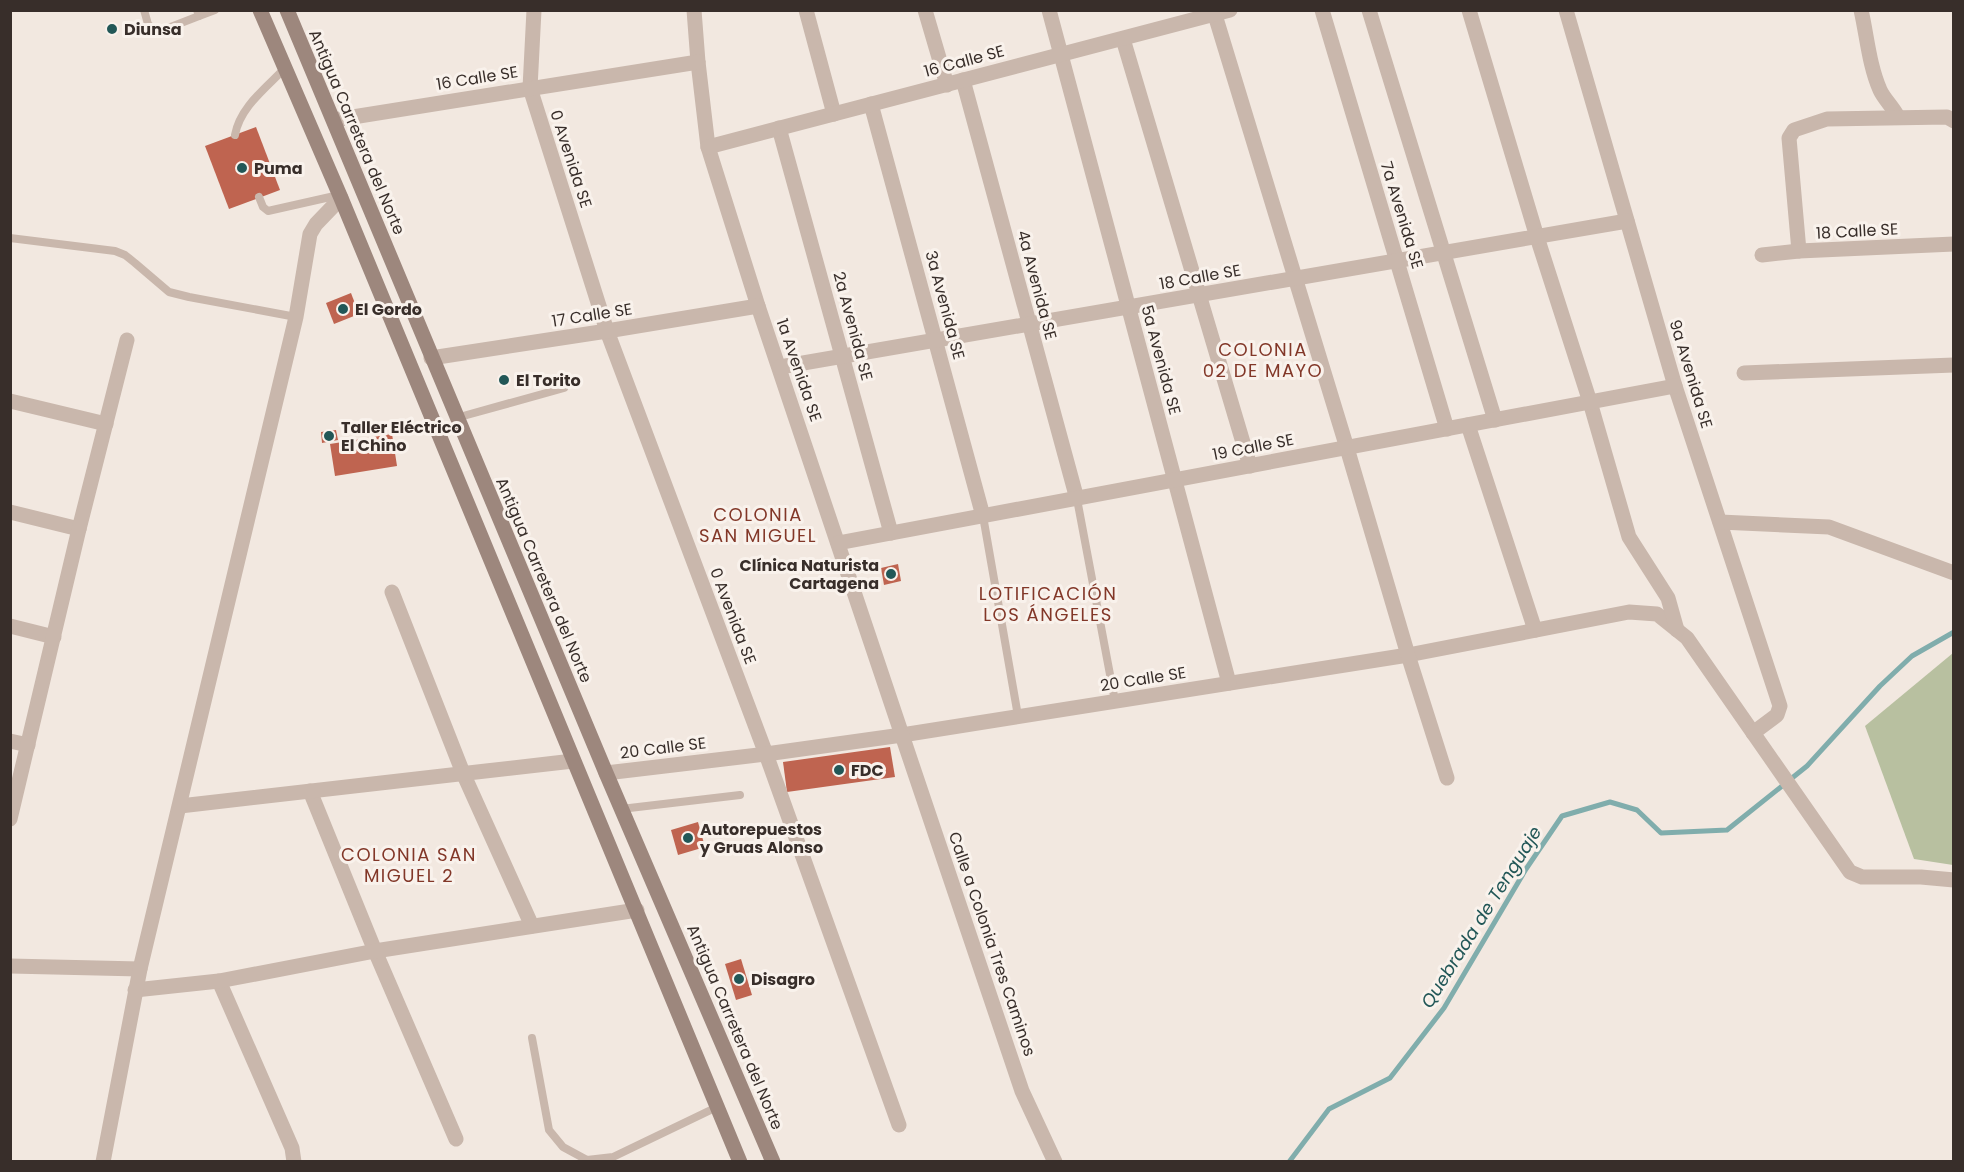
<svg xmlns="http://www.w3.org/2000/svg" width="1964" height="1172" viewBox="0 0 1964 1172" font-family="Poppins,sans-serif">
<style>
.green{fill:#b8c0a0}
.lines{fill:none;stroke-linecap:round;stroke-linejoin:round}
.stream{stroke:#80adac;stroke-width:5}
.building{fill:#bf6450}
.service{stroke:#c9b7ac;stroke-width:8}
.minor{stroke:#c9b7ac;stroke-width:15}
.tertiary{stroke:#c9b7ac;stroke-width:15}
.secondary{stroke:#9d877d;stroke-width:15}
.poi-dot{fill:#225757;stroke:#f9f2ec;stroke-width:2}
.labels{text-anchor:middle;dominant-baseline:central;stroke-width:6;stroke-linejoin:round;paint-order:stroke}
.poi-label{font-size:16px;font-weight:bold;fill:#382e2a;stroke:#f9f2ec;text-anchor:start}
.street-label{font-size:16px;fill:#382e2a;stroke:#f9f2ec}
.neighbourhood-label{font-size:18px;letter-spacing:1.5px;fill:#823728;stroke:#f9f2ec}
.water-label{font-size:18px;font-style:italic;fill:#225757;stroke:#f9f2ec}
</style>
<rect width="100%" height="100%" fill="#f2e8e0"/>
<!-- green -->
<polygon class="green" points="1953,653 1953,865 1914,859 1865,726"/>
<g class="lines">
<!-- stream -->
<polyline class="stream" points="1289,1162 1329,1109 1390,1078 1444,1008 1526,869 1562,816 1610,802 1637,810 1661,833 1727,830 1807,766 1880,686 1912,656 1954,632"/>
</g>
<!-- building -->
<g class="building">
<polygon points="256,127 280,190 229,209 205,146"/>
<polygon points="351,293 359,314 334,324 326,303"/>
<polygon points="336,430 338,440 322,443 321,432"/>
<polygon points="392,434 397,466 335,476 330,444"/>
<polygon points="898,564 901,581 884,585 881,568"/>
<polygon points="890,747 895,777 787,792 783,762"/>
<polygon points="698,822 705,847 678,855 671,830"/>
<polygon points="741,959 752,995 736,1000 725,964"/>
</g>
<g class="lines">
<!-- service -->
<g class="service">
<polyline points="144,10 148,24 153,29 160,30 168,28 199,16"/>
<polyline points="197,10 199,16 215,10"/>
<path d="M235,135C240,107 266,88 285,68"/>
<polyline points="259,197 263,207 268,211 339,195"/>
<polyline points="10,238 115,251 125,255 135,263 169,292 189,297 296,317"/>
<polyline points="456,418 564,388"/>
<polyline points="1077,499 1115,701"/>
<polyline points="983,516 1018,716"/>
<polyline points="621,809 740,795"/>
<polyline points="532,1038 549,1130 563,1147 587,1160 613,1157 717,1107"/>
</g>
<!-- minor -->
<g class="minor">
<polyline points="534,10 530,88 607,331 766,754 899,1125"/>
<polyline points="694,10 698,62 708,147 758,306 902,735 1408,655 1629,612 1657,614 1687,638 1850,872 1862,877 1921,877 1954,880"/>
<polyline points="806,10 834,114"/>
<polyline points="925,10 947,85"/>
<polyline points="1049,10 1229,683"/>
<polyline points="1322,10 1447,429"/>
<polyline points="1369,10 1495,420"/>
<polyline points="1469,10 1537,237 1590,402 1629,537 1668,598 1677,630"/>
<polyline points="1566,10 1675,386 1780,706 1777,715 1753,733"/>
<path d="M1861,10C1867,36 1869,65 1880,90C1884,99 1893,107 1898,117"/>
<polyline points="1215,15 1347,448 1408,655 1447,778"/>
<polyline points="1123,39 1250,466"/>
<polyline points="963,80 1077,499"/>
<polyline points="871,104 983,516"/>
<polyline points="334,120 698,62"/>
<polyline points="779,128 891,533"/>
<polyline points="708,147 1230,10"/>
<polyline points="1799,251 1789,138 1794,130 1827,119 1947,117 1954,121"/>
<polyline points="1762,255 1799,251 1954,244"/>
<polyline points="431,358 607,331 758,306"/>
<polyline points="780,367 1627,221"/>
<polyline points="1744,373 1954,365"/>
<polyline points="10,401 106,424"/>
<polyline points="1468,425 1535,630"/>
<polyline points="10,512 79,529"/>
<polyline points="1720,522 1829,527 1954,573"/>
<polyline points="838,543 1675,386"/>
<polyline points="392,592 463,773 532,926"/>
<polyline points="10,626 54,637"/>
<polyline points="10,741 28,745"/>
<polyline points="310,791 375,951 456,1139"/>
<polyline points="180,806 573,761"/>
<polyline points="10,819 79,529 127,340"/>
<polyline points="10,966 140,969"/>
<polyline points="219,981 292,1148 294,1162"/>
<polyline points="135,990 219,981 375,951 637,910"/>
<polyline points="103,1162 140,969 296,317 310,234 316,224 341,198"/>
</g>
<!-- tertiary -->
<polyline class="tertiary" points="606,773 766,754 902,735 1022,1091 1055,1162"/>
<!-- secondary -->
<g class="secondary">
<polyline points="260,10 341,198 740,1162"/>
<polyline points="287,10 606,773 773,1162"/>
</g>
</g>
<!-- markers -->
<g class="poi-dot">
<circle cx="112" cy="29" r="6"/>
<circle cx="242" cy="168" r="6"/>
<circle cx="343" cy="309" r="6"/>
<circle cx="504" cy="380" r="6"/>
<circle cx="329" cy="436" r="6"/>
<circle cx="891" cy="574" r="6"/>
<circle cx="839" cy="770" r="6"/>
<circle cx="688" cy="838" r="6"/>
<circle cx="739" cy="979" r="6"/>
</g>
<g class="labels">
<!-- poi labels -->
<g class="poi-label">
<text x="124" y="29">Diunsa</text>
<text x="254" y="168">Puma</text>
<text x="355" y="309">El Gordo</text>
<text x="516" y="380">El Torito</text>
<text x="341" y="427">Taller Eléctrico<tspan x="341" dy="18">El Chino</tspan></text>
<text x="879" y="565" text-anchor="end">Clínica Naturista<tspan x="879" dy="18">Cartagena</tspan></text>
<text x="851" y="770">FDC</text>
<text x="700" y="829">Autorepuestos<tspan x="700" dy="18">y Gruas Alonso</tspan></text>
<text x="751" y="979">Disagro</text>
</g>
<!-- street labels -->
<g class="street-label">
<text transform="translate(964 61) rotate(-15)">16 Calle SE</text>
<text transform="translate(477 78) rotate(-9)">16 Calle SE</text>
<text transform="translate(357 132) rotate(67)">Antigua Carretera del Norte</text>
<text transform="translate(571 159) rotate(72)">0 Avenida SE</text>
<text transform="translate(1402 215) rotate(73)">7a Avenida SE</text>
<text transform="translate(1857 231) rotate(-3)">18 Calle SE</text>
<text transform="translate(1200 277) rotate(-10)">18 Calle SE</text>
<text transform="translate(1037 285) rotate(75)">4a Avenida SE</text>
<text transform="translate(945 305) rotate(75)">3a Avenida SE</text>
<text transform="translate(592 315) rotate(-9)">17 Calle SE</text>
<text transform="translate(853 326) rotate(75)">2a Avenida SE</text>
<text transform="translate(1161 360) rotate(75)">5a Avenida SE</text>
<text transform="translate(799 370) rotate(71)">1a Avenida SE</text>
<text transform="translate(1691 374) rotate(73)">9a Avenida SE</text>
<text transform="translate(1253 447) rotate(-11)">19 Calle SE</text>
<text transform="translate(544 580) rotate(67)">Antigua Carretera del Norte</text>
<text transform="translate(733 616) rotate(69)">0 Avenida SE</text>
<text transform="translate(1143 679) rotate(-9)">20 Calle SE</text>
<text transform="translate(663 748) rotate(-7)">20 Calle SE</text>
<text transform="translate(992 944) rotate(71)">Calle a Colonia Tres Caminos</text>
<text transform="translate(735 1027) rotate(67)">Antigua Carretera del Norte</text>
</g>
<!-- neighbourhood labels -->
<g class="neighbourhood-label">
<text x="1263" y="349">COLONIA<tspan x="1263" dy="21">02 DE MAYO</tspan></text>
<text x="758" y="514">COLONIA<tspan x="758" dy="21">SAN MIGUEL</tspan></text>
<text x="1048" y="593">LOTIFICACIÓN<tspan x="1048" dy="21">LOS ÁNGELES</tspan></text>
<text x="409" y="854">COLONIA SAN<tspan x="409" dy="21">MIGUEL 2</tspan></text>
</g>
<!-- water labels -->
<g class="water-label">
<text transform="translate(1481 917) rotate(-58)">Quebrada de Tenguaje</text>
</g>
</g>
<!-- border -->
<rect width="1964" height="1172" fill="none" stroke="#382e2a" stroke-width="24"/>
</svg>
